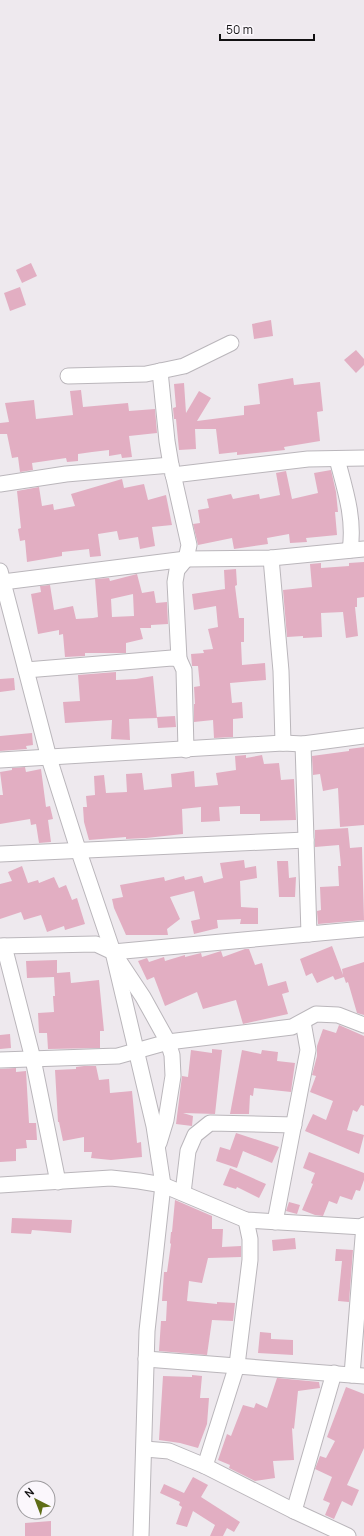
<svg xmlns="http://www.w3.org/2000/svg" width="364" height="1536" viewBox="0 0 364 1536" font-family="Manrope,sans-serif">
<style>
.building{fill:#e2aec2;fill-rule:evenodd}
.lines{fill:none;stroke-linecap:round;stroke-linejoin:round}
.minor-casing{stroke:#bab6bb;stroke-width:17}
.minor{stroke:#fff;stroke-width:15}
</style>
<rect width="100%" height="100%" fill="#eee9ee"/>
<!-- building -->
<g class="building">
<polygon points="31,263 37,276 22,283 16,270"/>
<polygon points="20,287 26,305 10,311 4,293"/>
<polygon points="271,320 273,336 254,339 252,324"/>
<polygon points="356,350 364,359 364,365 356,373 344,360"/>
<polygon points="293,378 294,385 320,382 323,411 317,412 320,441 284,447 285,450 237,455 237,452 219,454 216,429 195,429 196,449 179,450 176,419 174,419 173,408 176,407 174,384 184,383 186,413 199,391 211,398 197,421 244,415 244,406 260,404 258,384"/>
<polygon points="81,390 83,407 128,403 129,411 155,409 157,433 129,436 132,457 122,458 121,454 109,456 109,450 92,452 78,454 78,461 67,462 66,458 32,463 33,470 20,472 18,457 12,458 7,434 0,434 0,423 9,422 5,403 34,400 36,419 73,415 70,391"/>
<polygon points="331,470 336,492 338,512 335,512 337,535 306,538 307,542 290,543 289,534 267,538 268,544 234,549 232,538 198,545 193,524 200,523 198,510 209,508 207,499 231,494 233,499 259,494 260,499 280,495 276,473 286,471 292,499 318,493 314,473"/>
<polygon points="122,479 124,488 144,484 148,500 166,495 172,525 152,527 155,546 140,549 138,537 119,540 117,531 98,534 101,556 90,557 89,549 62,552 62,556 27,562 25,540 20,541 18,529 21,528 17,491 39,487 42,506 53,504 54,510 75,506 71,494"/>
<polygon points="364,562 364,597 357,598 357,607 355,607 358,636 346,638 343,612 321,613 322,637 303,638 303,636 287,637 283,590 312,587 310,564 321,563 321,568 349,566 349,563"/>
<polygon points="236,569 237,585 235,586 239,618 244,618 244,642 241,642 242,665 265,663 266,680 230,683 232,703 242,702 243,718 233,719 233,737 214,738 213,720 194,722 194,704 195,704 194,687 200,686 198,666 192,666 191,654 204,653 203,650 213,649 208,629 218,627 216,606 194,610 192,594 225,589 224,570"/>
<path d="M137,574L142,593L154,591L156,603L167,602L168,624L151,625V628H140L143,639L126,643V653H85V656L65,657L63,634L59,635V630L38,634L31,594L41,592L40,586L50,585L54,610L73,606L76,619L93,618L98,617L95,579L109,578L110,581ZM133,594L134,616L112,617L111,599Z"/>
<polygon points="116,672 116,680 136,679 153,676 157,718 129,719 130,740 111,739 112,720 65,723 63,702 80,701 78,675"/>
<polygon points="14,678 15,690 0,692 0,679"/>
<polygon points="175,716 176,727 158,728 157,717"/>
<polygon points="32,733 33,745 26,746 27,749 0,751 0,736"/>
<polygon points="364,747 364,825 340,827 338,788 323,791 320,774 313,775 312,756 349,751 349,749"/>
<polygon points="246,755 246,758 262,755 264,764 279,763 281,780 294,779 296,820 260,821 260,814 240,814 240,806 219,807 220,821 201,822 201,807 182,809 183,834 146,838 126,839 126,837 89,840 84,822 83,807 87,807 86,796 95,795 94,776 104,775 106,793 127,792 126,774 142,773 144,790 172,787 171,774 194,771 195,787 218,785 216,773 236,770 235,756"/>
<polygon points="25,767 26,772 41,769 46,807 50,806 53,819 48,820 51,842 39,843 36,824 31,825 30,819 0,824 0,795 3,795 0,772 12,770 12,768"/>
<polygon points="348,828 350,848 362,847 364,920 318,924 317,911 321,910 320,887 339,886 338,866 341,866 339,845 315,847 315,830"/>
<polygon points="244,860 245,868 256,866 257,878 240,881 241,907 258,908 258,924 240,924 241,919 217,920 218,928 194,934 191,921 200,919 194,891 170,897 180,919 167,929 168,935 126,935 114,908 112,899 123,897 120,885 164,877 165,881 184,876 185,880 202,876 204,883 223,878 220,863"/>
<polygon points="277,861 288,861 289,878 296,877 295,897 279,897"/>
<polygon points="22,866 28,883 38,880 39,883 54,877 59,888 66,885 72,900 77,898 85,924 65,930 64,926 47,932 41,915 24,920 21,912 0,919 0,884 12,881 8,872"/>
<polygon points="332,946 343,975 342,969 364,962 364,1015 357,1013 348,982 346,983 344,977 335,980 333,976 317,983 312,973 306,976 300,959"/>
<polygon points="245,949 249,949 255,965 262,963 268,986 286,981 289,992 282,994 288,1014 243,1024 236,1000 203,1009 197,992 165,1006 154,977 147,980 138,961 147,958 149,962 164,957 165,961 185,955 185,957 201,953 202,957 221,951 223,957"/>
<polygon points="57,960 57,973 70,972 71,983 99,980 104,1031 100,1031 100,1048 48,1049 47,1033 39,1033 38,1013 54,1012 53,996 55,996 54,977 27,978 26,961"/>
<polygon points="339,1025 364,1036 364,1106 361,1105 357,1112 353,1110 347,1130 364,1135 359,1154 305,1131 313,1114 326,1120 333,1101 310,1092 316,1076 312,1075 317,1056 317,1046 323,1029 336,1033"/>
<polygon points="10,1034 11,1048 0,1049 0,1035"/>
<polygon points="212,1049 222,1050 215,1114 183,1113 193,1116 192,1126 176,1124 182,1076 188,1077 191,1050 212,1053"/>
<polygon points="242,1050 261,1054 262,1050 278,1052 277,1061 295,1063 292,1084 291,1092 254,1088 253,1096 250,1095 249,1114 230,1114"/>
<polygon points="84,1066 96,1066 99,1080 109,1079 110,1093 132,1091 137,1143 141,1142 142,1157 111,1160 91,1158 92,1152 84,1152 84,1137 63,1141 59,1122 58,1122 55,1070 76,1069 76,1067"/>
<polygon points="16,1068 16,1072 26,1071 29,1123 36,1123 37,1140 26,1140 27,1148 16,1149 16,1161 0,1162 0,1069"/>
<polygon points="236,1133 279,1147 272,1163 243,1151 237,1168 216,1161 220,1147 230,1150"/>
<polygon points="309,1152 364,1173 364,1180 360,1191 356,1190 352,1200 340,1196 337,1204 329,1201 323,1216 315,1215 302,1210 313,1184 311,1183 315,1173 303,1168"/>
<polygon points="230,1168 266,1184 259,1198 237,1187 236,1189 223,1185"/>
<polygon points="175,1200 212,1216 212,1229 223,1229 222,1247 241,1246 241,1257 208,1258 202,1283 189,1281 187,1301 217,1304 217,1302 235,1303 233,1321 212,1320 207,1355 159,1351 161,1321 166,1321 167,1301 162,1301 164,1272 167,1272 171,1244 170,1243 171,1232 172,1232"/>
<polygon points="289,1202 300,1205 297,1214 286,1211"/>
<polygon points="12,1218 72,1220 71,1233 32,1230 31,1234 11,1233"/>
<polygon points="295,1238 296,1249 273,1251 272,1240"/>
<polygon points="336,1249 353,1250 349,1302 338,1301 342,1261 335,1261"/>
<polygon points="260,1332 271,1333 271,1339 293,1340 293,1355 258,1353"/>
<polygon points="192,1375 202,1376 200,1398 209,1398 207,1424 198,1448 180,1443 159,1440 163,1376 192,1377"/>
<polygon points="277,1378 319,1382 320,1388 298,1391 294,1429 292,1428 294,1460 273,1461 275,1478 255,1481 229,1468 230,1465 218,1460 227,1434 231,1436 243,1405 254,1408 256,1403 267,1408"/>
<polygon points="346,1387 364,1394 364,1448 347,1485 359,1490 352,1506 342,1501 334,1519 325,1515 330,1503 323,1500 332,1477 315,1469 320,1456 326,1458 335,1441 327,1437"/>
<polygon points="193,1477 208,1485 201,1497 240,1522 234,1532 227,1528 223,1536 210,1536 215,1525 193,1511 187,1527 176,1524 182,1507 179,1505 180,1502 160,1493 164,1484 184,1493"/>
<polygon points="51,1521 51,1536 25,1536 25,1523"/>
</g>
<g class="lines">
<!-- minor casing -->
<g class="minor-casing">
<g id="minor">
<polyline points="160,371 167,441 171,465"/>
<polyline points="68,376 146,374 184,366 231,343"/>
<path d="M337,459C345,489 355,519 350,550"/>
<polyline points="173,475 308,459 364,458"/>
<polyline points="0,484 66,474 171,465 189,545 186,559 177,570 175,582 179,659"/>
<polyline points="271,558 281,671 283,743"/>
<polyline points="0,571 49,758 76,843 113,952 154,1126 163,1185 147,1331 141,1536"/>
<polyline points="3,582 186,559 271,558 364,549"/>
<polyline points="26,670 172,658 179,659 184,670 186,750"/>
<polyline points="303,744 309,934"/>
<polyline points="0,760 283,743 303,744 364,736"/>
<polyline points="0,854 306,840"/>
<polyline points="0,946 96,944 113,952 143,997 168,1042 172,1055 173,1076 166,1120 159,1143"/>
<polyline points="4,946 33,1059 58,1182"/>
<polyline points="113,952 364,929"/>
<polyline points="0,1060 118,1056 168,1042 292,1027 316,1014 338,1015 364,1025"/>
<polyline points="0,1185 111,1178 139,1181 163,1185 246,1220 363,1227"/>
<polyline points="183,1193 188,1151 195,1135 210,1123 294,1125"/>
<polyline points="275,1222 308,1050 303,1022"/>
<polyline points="146,1359 364,1376"/>
<polyline points="352,1375 364,1225"/>
<polyline points="145,1449 169,1451 205,1466 294,1511 348,1536"/>
<polyline points="205,1466 237,1365 250,1260 250,1239 246,1220"/>
<polyline points="294,1511 334,1373"/>
</g>
</g>
<!-- minor -->
<use href="#minor" class="minor"/>
</g>
<!-- north arrow -->
<g transform="translate(36 1500) rotate(318)"><circle r="19" fill="#fbf7fc" stroke="#9d9b9e"/>
<path d="M0-3L7 15L0 10L-7 15Z" fill="#5f6d17"/>
<text y="-6" font-size="11" font-weight="bold" text-anchor="middle" fill="#111011">N</text>
</g>
<!-- scale -->
<path d="M220 34v6h94v-6" fill="none" stroke="#111011" stroke-width="2"/>
<text x="226" y="34" font-size="12" fill="#111011" stroke="#fbf7fc" stroke-width="3" paint-order="stroke">50 m</text>
</svg>
